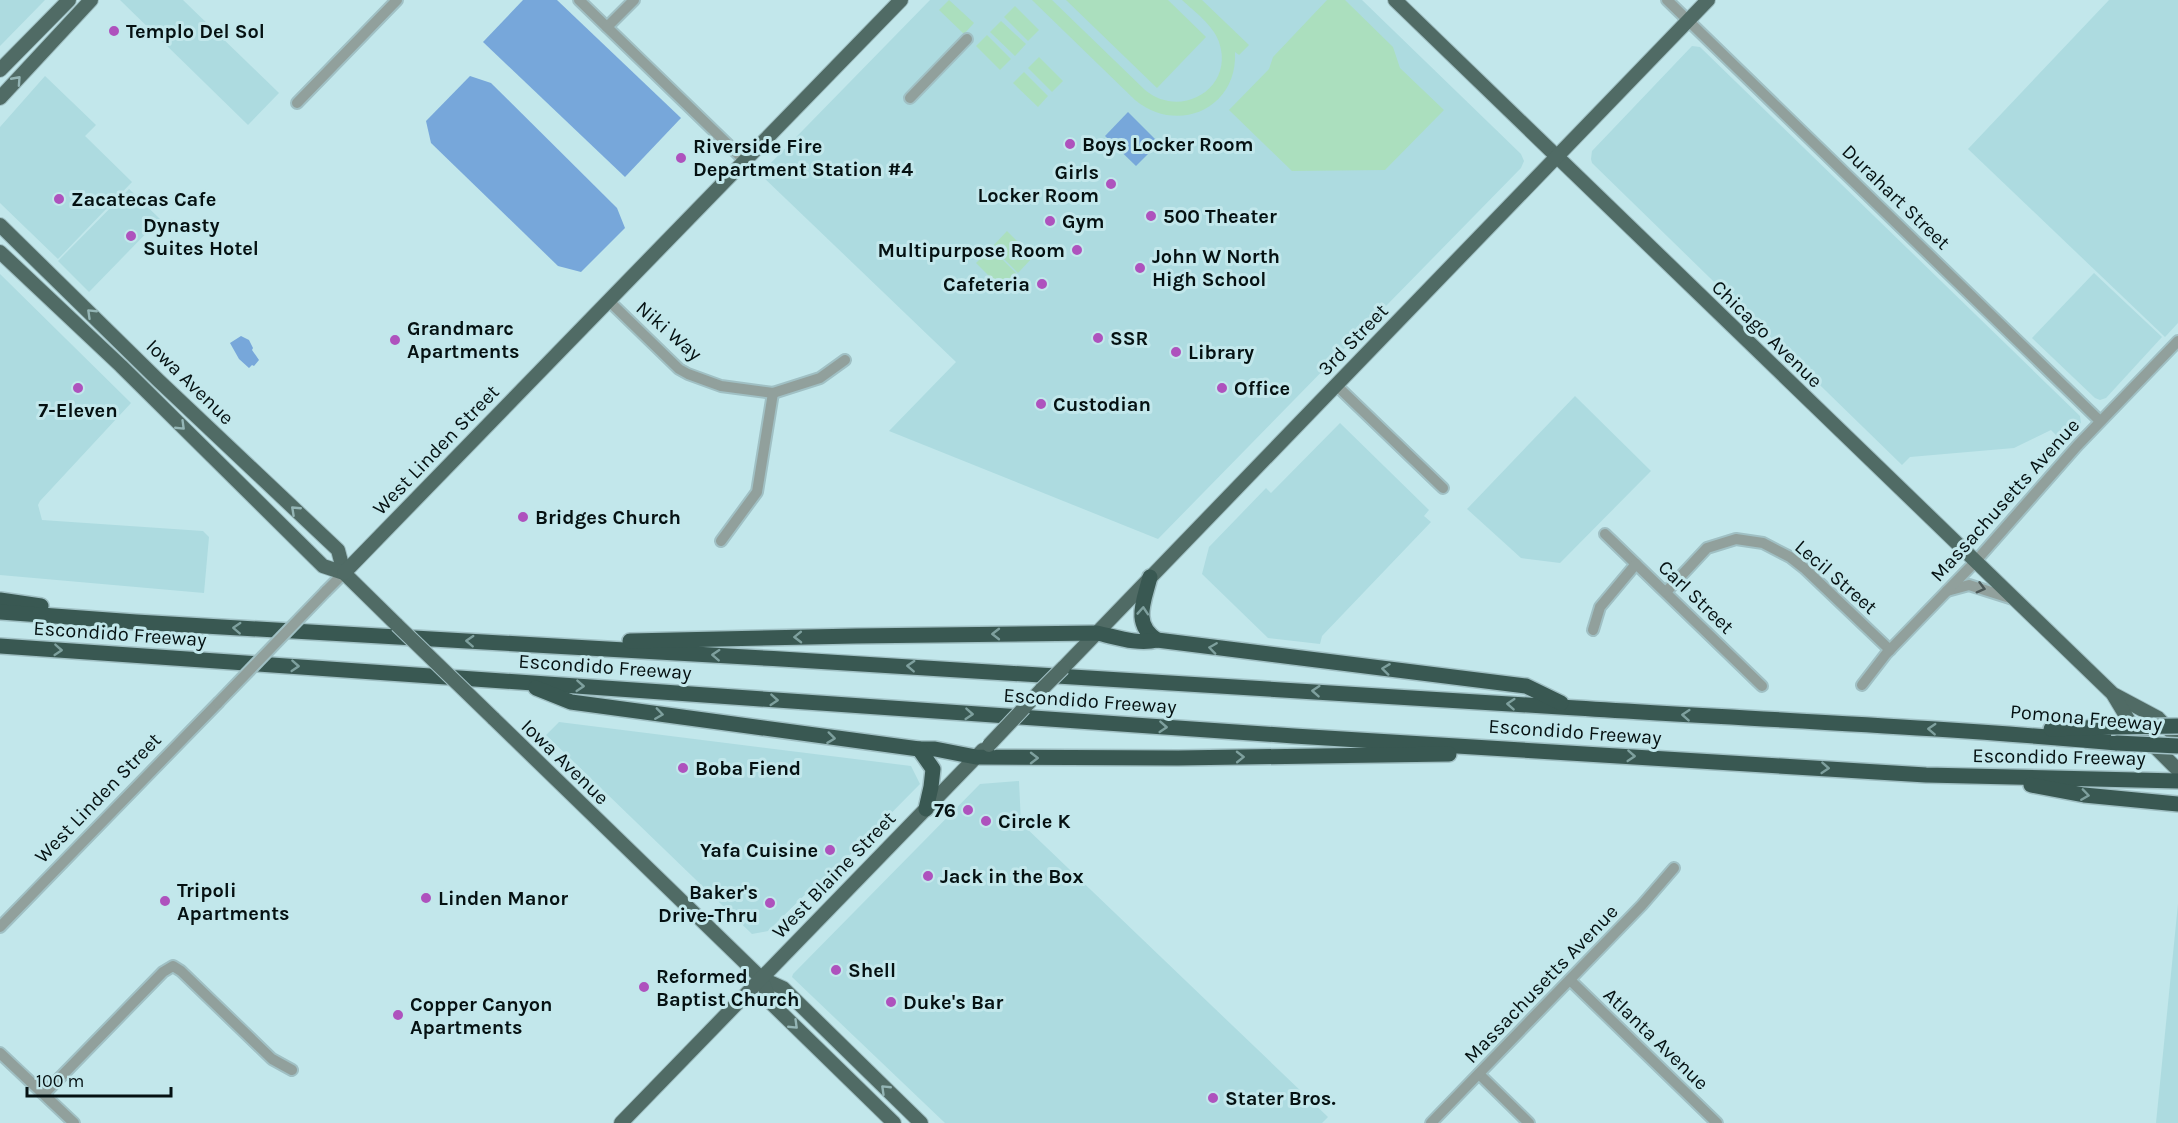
<svg xmlns="http://www.w3.org/2000/svg" width="2178" height="1123" viewBox="0 0 2178 1123" font-family="Karla,sans-serif">
<style>
.built{fill:#addbe0}
.green{fill:#abdfbe}
.water{fill:#77a7da}
.lines{fill:none;stroke-linecap:round;stroke-linejoin:round}
.minor-casing{stroke:#a0c0c4;stroke-width:14}
.major-casing{stroke:#a0c0c4;stroke-width:16}
.highway-casing{stroke:#a0c0c4;stroke-width:18}
.minor{stroke:#91a09c;stroke-width:10}
.major{stroke:#506b65;stroke-width:14}
.highway{stroke:#395852;stroke-width:15}
.minor-bridge-casing{stroke:#a0c0c4;stroke-width:14;stroke-linecap:butt}
.major-bridge-casing{stroke:#a0c0c4;stroke-width:16;stroke-linecap:butt}
.highway-bridge-casing{stroke:#a0c0c4;stroke-width:18;stroke-linecap:butt}
.minor-bridge{stroke:#91a09c;stroke-width:10}
.major-bridge{stroke:#506b65;stroke-width:14}
.highway-bridge{stroke:#395852;stroke-width:15}
.oneway{stroke:#94b5b5}
.oneway2{stroke:#4b5857}
.oneway3{stroke:#7ea09e}
.poi-dot{fill:#ae52bd;stroke:#c2e7eb;stroke-width:2}
.labels{text-anchor:middle;dominant-baseline:central;stroke-width:6;stroke-linejoin:round;paint-order:stroke}
.poi-label{font-size:20px;font-weight:bold;fill:#051112;stroke:#c2e7eb;text-anchor:start}
.street-label{font-size:20px;fill:#051112;stroke:#c2e7eb}
</style>
<rect width="100%" height="100%" fill="#c2e7eb"/>
<!-- built -->
<g class="built">
<polygon points="0,0 45,0 0,46"/>
<polygon points="120,0 183,0 279,93 248,125"/>
<polygon points="930,0 1362,0 1521,154 1524,161 1521,168 1158,539 889,431 956,362 760,174"/>
<polygon points="2109,0 2178,0 2178,323 2165,337 1968,149"/>
<polygon points="1692,46 1700,47 2080,416 2081,423 2063,442 2051,430 2014,448 1910,457 1902,465 1592,163 1591,159 1592,151"/>
<polygon points="45,76 96,125 85,136 132,182 58,259 0,203 0,127"/>
<polygon points="129,189 160,219 89,292 58,261"/>
<polygon points="2094,273 2162,337 2106,398 2100,400 2095,398 2032,338"/>
<polygon points="0,274 131,403 40,501 38,505 42,520 203,531 209,537 204,593 0,575"/>
<polygon points="1575,396 1651,471 1560,563 1521,558 1467,509"/>
<polygon points="1340,423 1429,510 1424,516 1431,522 1322,636 1320,644 1268,638 1202,574 1209,547 1266,488 1271,493"/>
<polygon points="559,722 911,766 920,784 835,870 819,881 768,931 752,934 546,735"/>
<polygon points="1019,781 1021,823 1328,1117 1322,1123 945,1123 792,977 793,974 980,784"/>
<polygon points="2178,904 2178,1123 2156,1123"/>
</g>
<!-- green -->
<g class="green">
<polygon points="949,0 974,23 964,34 939,10"/>
<path d="M1032,0H1052L1145,90C1181,120 1235,88 1219,42C1213,25 1195,12 1182,0H1202L1249,45L1239,55L1235,52C1238,109 1177,135 1135,100Z"/>
<polygon points="1066,0 1168,0 1206,37 1157,88"/>
<polygon points="1327,0 1345,0 1393,47 1400,68 1444,110 1385,170 1292,171 1229,110 1269,69 1273,57"/>
<polygon points="1015,6 1039,30 1028,41 1004,17"/>
<polygon points="1001,21 1026,44 1015,56 990,32"/>
<polygon points="987,35 1011,59 1000,70 976,46"/>
<polygon points="1039,57 1063,81 1052,92 1028,68"/>
<polygon points="1024,72 1048,96 1038,107 1013,83"/>
<polygon points="1007,231 1033,257 1018,273 992,247"/>
<polygon points="991,248 1017,274 1002,289 976,263"/>
</g>
<!-- water -->
<g class="water">
<polygon points="523,0 557,0 681,118 625,177 483,42"/>
<polygon points="470,76 491,83 617,208 625,228 581,272 558,266 431,143 426,121"/>
<polygon points="1128,112 1159,143 1136,166 1105,136"/>
<polygon points="241,336 249,340 253,348 252,350 259,360 254,366 252,365 249,368 239,359 230,343"/>
</g>
<g class="lines">
<!-- minor casing -->
<g class="minor-casing">
<g id="minor">
<polyline points="579,0 745,161"/>
<polyline points="1667,0 2100,421"/>
<polyline points="607,27 634,0"/>
<polyline points="910,98 967,39"/>
<polyline points="297,103 397,0"/>
<polyline points="609,301 679,369 688,374 721,386 773,393 820,378 845,360"/>
<polyline points="1336,385 1443,488"/>
<polyline points="1605,534 1762,686"/>
<polyline points="721,541 757,492 773,393"/>
<polyline points="326,591 344,573"/>
<polyline points="1947,591 1969,585 2013,599"/>
<polyline points="1666,592 1707,548 1736,539 1763,543 1790,557 1804,568 1890,650"/>
<polyline points="1593,630 1600,607 1636,564"/>
<polyline points="1862,685 1886,654 1975,562 2077,446 2178,341"/>
<polyline points="0,927 218,703"/>
<polyline points="1570,980 1717,1123"/>
<polyline points="0,1053 74,1123"/>
<polyline points="1479,1074 1529,1123"/>
<polyline points="44,1094 163,972 173,966 181,971 272,1059 292,1070"/>
<polyline points="1431,1123 1642,905 1674,868"/>
</g>
</g>
<!-- major casing -->
<g class="major-casing">
<g id="major">
<polyline points="1395,0 2113,694 2158,718 2178,739"/>
<polyline points="0,70 69,0"/>
<polyline points="0,98 91,0"/>
<polyline points="0,225 158,380 338,550 344,573"/>
<polyline points="0,252 121,366 323,566 344,573 397,625"/>
<polyline points="344,573 901,0"/>
<polyline points="1063,668 1708,0"/>
<polyline points="2114,696 2129,721 2178,770"/>
<polyline points="1024,708 1042,689"/>
<polyline points="493,718 761,978 783,988 921,1123"/>
<polyline points="761,978 771,1003 894,1123"/>
<polyline points="621,1123 983,750"/>
</g>
</g>
<!-- highway casing -->
<g class="highway-casing">
<g id="highway">
<path d="M1150,577C1144,601 1132,624 1157,640"/>
<polyline points="0,600 41,606"/>
<path d="M0,612L136,622C611,649 1085,676 1560,707C1745,719 1931,726 2117,743"/>
<path d="M630,641L856,636L1097,633C1116,637 1138,645 1157,640L1526,686L1561,703"/>
<polyline points="0,646 1294,736 1926,775 2178,781"/>
<polyline points="536,688 571,702 919,749 935,749 976,757 1178,758 1449,754"/>
<polyline points="2051,729 2111,727"/>
<polyline points="919,749 933,769 931,787 926,809"/>
<polyline points="2031,785 2084,795 2178,804"/>
</g>
</g>
<!-- minor -->
<use href="#minor" class="minor"/>
<!-- major -->
<use href="#major" class="major"/>
<!-- highway -->
<use href="#highway" class="highway"/>
<!-- minor-bridge casing -->
<g class="minor-bridge-casing">
<polyline id="minor-bridge" points="218,703 326,591"/>
</g>
<!-- major-bridge casing -->
<g class="major-bridge-casing">
<g id="major-bridge">
<polyline points="397,625 493,718"/>
<polyline points="1042,689 1063,668"/>
<polyline points="989,745 1024,708"/>
</g>
</g>
<!-- highway-bridge casing -->
<g class="highway-bridge-casing">
<g id="highway-bridge">
<polyline points="2111,727 2178,726"/>
<polyline points="2117,743 2178,746"/>
</g>
</g>
<!-- minor-bridge -->
<use href="#minor-bridge" class="minor-bridge"/>
<!-- major-bridge -->
<use href="#major-bridge" class="major-bridge"/>
<!-- highway-bridge -->
<use href="#highway-bridge" class="highway-bridge"/>
</g>
<!-- one-way arrows -->
<defs><path id="oneway-chevron" d="M-2-3.5L2.5 0L-2 3.5" fill="none" stroke-width="1.6" stroke-linecap="round" stroke-linejoin="round" transform="scale(1.5)"/></defs>
<g class="oneway">
<use href="#oneway-chevron" transform="translate(17 80) rotate(-48)"/>
<use href="#oneway-chevron" transform="translate(91 313) rotate(-136)"/>
<use href="#oneway-chevron" transform="translate(181 426) rotate(44)"/>
<use href="#oneway-chevron" transform="translate(295 510) rotate(-137)"/>
<use href="#oneway-chevron" transform="translate(794 1025) rotate(44)"/>
<use href="#oneway-chevron" transform="translate(885 1089) rotate(-136)"/>
</g>
<use class="oneway2" href="#oneway-chevron" transform="translate(1981 588) rotate(15)"/>
<g class="oneway3">
<use href="#oneway-chevron" transform="translate(1143 611) rotate(-86)"/>
<use href="#oneway-chevron" transform="translate(237 628) rotate(-177)"/>
<use href="#oneway-chevron" transform="translate(996 634) rotate(180)"/>
<use href="#oneway-chevron" transform="translate(798 637) rotate(179)"/>
<use href="#oneway-chevron" transform="translate(470 641) rotate(-177)"/>
<use href="#oneway-chevron" transform="translate(1213 648) rotate(-172)"/>
<use href="#oneway-chevron" transform="translate(58 650) rotate(4)"/>
<use href="#oneway-chevron" transform="translate(716 655) rotate(-177)"/>
<use href="#oneway-chevron" transform="translate(295 666) rotate(4)"/>
<use href="#oneway-chevron" transform="translate(911 666) rotate(-177)"/>
<use href="#oneway-chevron" transform="translate(1386 669) rotate(-173)"/>
<use href="#oneway-chevron" transform="translate(580 686) rotate(4)"/>
<use href="#oneway-chevron" transform="translate(1316 691) rotate(-176)"/>
<use href="#oneway-chevron" transform="translate(774 700) rotate(4)"/>
<use href="#oneway-chevron" transform="translate(1511 704) rotate(-176)"/>
<use href="#oneway-chevron" transform="translate(659 714) rotate(8)"/>
<use href="#oneway-chevron" transform="translate(969 714) rotate(4)"/>
<use href="#oneway-chevron" transform="translate(1686 715) rotate(-176)"/>
<use href="#oneway-chevron" transform="translate(1163 727) rotate(4)"/>
<use href="#oneway-chevron" transform="translate(1932 729) rotate(-177)"/>
<use href="#oneway-chevron" transform="translate(831 738) rotate(7)"/>
<use href="#oneway-chevron" transform="translate(1631 756) rotate(4)"/>
<use href="#oneway-chevron" transform="translate(1240 757) rotate(-1)"/>
<use href="#oneway-chevron" transform="translate(1034 758)"/>
<use href="#oneway-chevron" transform="translate(1825 768) rotate(4)"/>
<use href="#oneway-chevron" transform="translate(2085 795) rotate(8)"/>
</g>
<!-- markers -->
<g class="poi-dot">
<circle cx="114" cy="31" r="6"/>
<circle cx="1070" cy="144" r="6"/>
<circle cx="681" cy="158" r="6"/>
<circle cx="1111" cy="184" r="6"/>
<circle cx="59" cy="199" r="6"/>
<circle cx="1151" cy="216" r="6"/>
<circle cx="1050" cy="221" r="6"/>
<circle cx="131" cy="236" r="6"/>
<circle cx="1077" cy="250" r="6"/>
<circle cx="1140" cy="268" r="6"/>
<circle cx="1042" cy="284" r="6"/>
<circle cx="1098" cy="338" r="6"/>
<circle cx="395" cy="340" r="6"/>
<circle cx="1176" cy="352" r="6"/>
<circle cx="78" cy="388" r="6"/>
<circle cx="1222" cy="388" r="6"/>
<circle cx="1041" cy="404" r="6"/>
<circle cx="523" cy="517" r="6"/>
<circle cx="683" cy="768" r="6"/>
<circle cx="968" cy="810" r="6"/>
<circle cx="986" cy="821" r="6"/>
<circle cx="830" cy="850" r="6"/>
<circle cx="928" cy="876" r="6"/>
<circle cx="426" cy="898" r="6"/>
<circle cx="165" cy="901" r="6"/>
<circle cx="770" cy="903" r="6"/>
<circle cx="836" cy="970" r="6"/>
<circle cx="644" cy="987" r="6"/>
<circle cx="891" cy="1002" r="6"/>
<circle cx="398" cy="1015" r="6"/>
<circle cx="1213" cy="1098" r="6"/>
</g>
<g class="labels">
<!-- poi labels -->
<g class="poi-label">
<text x="126" y="31">Templo Del Sol</text>
<text x="1082" y="144">Boys Locker Room</text>
<text x="693" y="146">Riverside Fire<tspan x="693" dy="23">Department Station #4</tspan></text>
<text x="1099" y="172" text-anchor="end">Girls<tspan x="1099" dy="23">Locker Room</tspan></text>
<text x="71" y="199">Zacatecas Cafe</text>
<text x="1163" y="216">500 Theater</text>
<text x="1062" y="221">Gym</text>
<text x="143" y="225">Dynasty<tspan x="143" dy="23">Suites Hotel</tspan></text>
<text x="1065" y="250" text-anchor="end">Multipurpose Room</text>
<text x="1152" y="256">John W North<tspan x="1152" dy="23">High School</tspan></text>
<text x="1030" y="284" text-anchor="end">Cafeteria</text>
<text x="407" y="328">Grandmarc<tspan x="407" dy="23">Apartments</tspan></text>
<text x="1110" y="338">SSR</text>
<text x="1188" y="352">Library</text>
<text x="1234" y="388">Office</text>
<text x="1053" y="404">Custodian</text>
<text x="78" y="410" text-anchor="middle">7-Eleven</text>
<text x="535" y="517">Bridges Church</text>
<text x="695" y="768">Boba Fiend</text>
<text x="956" y="810" text-anchor="end">76</text>
<text x="998" y="821">Circle K</text>
<text x="818" y="850" text-anchor="end">Yafa Cuisine</text>
<text x="940" y="876">Jack in the Box</text>
<text x="177" y="890">Tripoli<tspan x="177" dy="23">Apartments</tspan></text>
<text x="758" y="892" text-anchor="end">Baker's<tspan x="758" dy="23">Drive-Thru</tspan></text>
<text x="438" y="898">Linden Manor</text>
<text x="848" y="970">Shell</text>
<text x="656" y="976">Reformed<tspan x="656" dy="23">Baptist Church</tspan></text>
<text x="903" y="1002">Duke's Bar</text>
<text x="410" y="1004">Copper Canyon<tspan x="410" dy="23">Apartments</tspan></text>
<text x="1225" y="1098">Stater Bros.</text>
</g>
<!-- street labels -->
<g class="street-label">
<text transform="translate(1896 197) rotate(44)">Durahart Street</text>
<text transform="translate(669 331) rotate(41)">Niki Way</text>
<text transform="translate(1767 334) rotate(44)">Chicago Avenue</text>
<text transform="translate(1353 340) rotate(-46)">3rd Street</text>
<text transform="translate(190 382) rotate(44)">Iowa Avenue</text>
<text transform="translate(436 450) rotate(-46)">West Linden Street</text>
<text transform="translate(2005 500) rotate(-48)">Massachusetts Avenue</text>
<text transform="translate(1836 577) rotate(41)">Lecil Street</text>
<text transform="translate(1696 597) rotate(44)">Carl Street</text>
<text transform="translate(120 634) rotate(4)">Escondido Freeway</text>
<text transform="translate(605 667) rotate(4)">Escondido Freeway</text>
<text transform="translate(1090 701) rotate(4)">Escondido Freeway</text>
<text transform="translate(2086 718) rotate(5)">Pomona Freeway</text>
<text transform="translate(1575 732) rotate(4)">Escondido Freeway</text>
<text transform="translate(2059 757) rotate(1)">Escondido Freeway</text>
<text transform="translate(565 762) rotate(44)">Iowa Avenue</text>
<text transform="translate(98 798) rotate(-46)">West Linden Street</text>
<text transform="translate(834 875) rotate(-46)">West Blaine Street</text>
<text transform="translate(1541 984) rotate(-46)">Massachusetts Avenue</text>
<text transform="translate(1656 1039) rotate(44)">Atlanta Avenue</text>
</g>
</g>
<!-- scale -->
<path d="M27 1087v9h144v-9" fill="none" stroke="#051112" stroke-width="3"/>
<text x="36" y="1087" font-size="18" fill="#051112" stroke="#c2e7eb" stroke-width="4.5" paint-order="stroke">100 m</text>
</svg>
